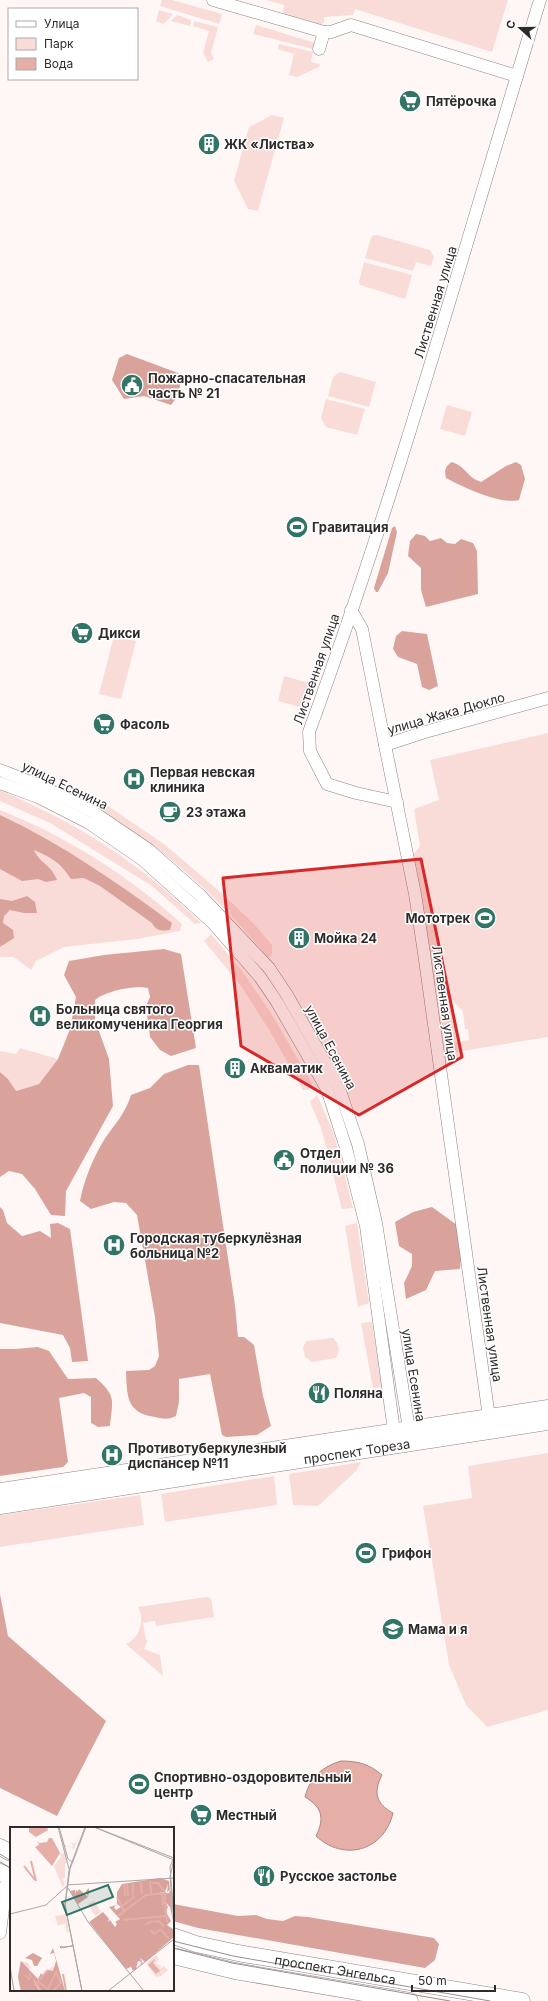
<svg xmlns="http://www.w3.org/2000/svg" width="548" height="2001" viewBox="0 0 548 2001" font-family="Inter,sans-serif">
<style>
.green{fill:#f9dcd8}
.forest{fill:#d9a39c}
.water{fill:#e5aea7;stroke:#ae8782}
.lines{fill:none;stroke-linecap:round;stroke-linejoin:round}
.minor-casing{stroke:#8c8382;stroke-width:13}
.major-casing{stroke:#8c8382;stroke-width:17}
.minor{stroke:#fff;stroke-width:12}
.major{stroke:#fff;stroke-width:16}
.tram{stroke:#969090;stroke-width:1}
.marked{fill:#d62828;fill-opacity:0.2;stroke:#d62828;stroke-width:3;stroke-linejoin:round}
.labels{text-anchor:middle;dominant-baseline:central;stroke-width:3;stroke-linejoin:round;paint-order:stroke}
.poi-label{font-size:13px;font-weight:bold;fill:#2f2b2b;stroke:#fff;text-anchor:start}
.street-label{font-size:13px;fill:#2f2b2b;stroke:#fff}
.inset-river{fill:none;stroke:#e5aea7;stroke-width:2}
.inset-road{fill:none;stroke:#aca5a5;stroke-width:1}
.view{fill:#327466;fill-opacity:0.15;stroke:#327466;stroke-width:2}
.inset-edge{fill:none;stroke:#2f2b2b;stroke-width:2}
</style>
<rect width="100%" height="100%" fill="#fff7f6"/>
<!-- green -->
<g class="green">
<polygon points="162,0 172,0 222,14 219,24 160,6"/>
<polygon points="266,0 508,0 492,52 355,9 353,15 324,17 324,22 320,25 283,15 284,5"/>
<polygon points="159,10 173,14 164,24 156,21"/>
<polygon points="177,15 191,20 190,26 171,21"/>
<polygon points="194,21 218,27 211,53 214,59 208,62 203,53 209,31 193,26"/>
<polygon points="256,25 319,44 317,50 253,34"/>
<polygon points="279,44 313,52 311,62 320,64 319,67 297,77 289,75 294,54 278,49"/>
<polygon points="272,115 284,118 258,211 248,209 234,181 249,127"/>
<polygon points="374,235 377,235 430,250 434,257 431,266 416,262 413,271 365,258 371,238"/>
<polygon points="364,262 412,275 405,299 360,285 359,282"/>
<polygon points="340,372 376,382 369,407 328,396 333,377"/>
<polygon points="326,399 365,409 357,435 326,427 321,418"/>
<polygon points="447,405 472,412 465,436 440,429"/>
<polygon points="114,636 136,641 121,699 99,694"/>
<polygon points="284,676 313,684 307,709 278,701"/>
<polygon points="548,733 548,1037 451,1053 450,1043 469,1040 468,1029 465,1029 463,1011 432,981 413,855 420,846 414,809 439,800 430,760"/>
<path d="M0,790C80,825 138,861 201,923L195,924L152,886L50,823L0,801Z"/>
<path d="M100,802L108,806L164,844L218,890L254,924L272,945V955L268,958C235,917 196,877 153,846C137,834 119,823 102,812L98,805Z"/>
<path d="M0,810C64,835 131,877 182,924L180,931L137,939L64,947L36,961L31,970L14,957H0Z"/>
<polygon points="211,934 242,971 271,1013 313,1085 308,1090 303,1090 271,1033 241,986 204,941"/>
<polygon points="20,1048 58,1059 39,1084 16,1091 8,1079 0,1072 0,1051 16,1054"/>
<polygon points="317,1095 334,1134 353,1208 342,1209 321,1128 310,1102"/>
<polygon points="357,1223 369,1303 358,1307 345,1226"/>
<polygon points="372,1322 382,1387 373,1388 361,1323"/>
<path d="M333,1338C339,1344 341,1350 336,1358L312,1362L305,1357L303,1348L306,1341Z"/>
<polygon points="548,1453 548,1710 487,1727 466,1705 449,1665 423,1506 472,1498 468,1466"/>
<polygon points="361,1462 356,1471 318,1506 293,1505 289,1474"/>
<polygon points="274,1476 277,1505 165,1522 161,1494"/>
<polygon points="140,1495 144,1525 0,1547 0,1515"/>
<path d="M206,1597L211,1598L214,1617L156,1626L155,1621L143,1623L146,1640H148L144,1649L160,1655L163,1676L126,1644C140,1638 145,1620 138,1607Z"/>
</g>
<!-- forest -->
<g class="forest">
<path d="M127,354L178,373C183,384 179,396 171,405L144,396L124,399L112,380L119,358Z"/>
<path d="M452,462C468,468 465,476 481,482L506,466L516,462L521,465L525,479L519,500C500,505 463,487 446,478C444,471 445,466 452,462Z"/>
<polygon points="395,526 397,532 388,573 378,592 376,592 374,588 392,528"/>
<polygon points="416,534 425,536 430,541 441,538 447,543 455,544 461,539 473,543 477,551 478,594 426,607 421,590 421,568 408,556 410,541"/>
<polygon points="402,631 427,634 438,686 429,690 422,687 417,664 398,657 393,649 396,636"/>
<path d="M0,815C62,844 118,883 172,923L170,930C162,931 156,931 152,923L100,886L84,878L71,879C60,862 52,858 34,850C40,864 51,864 57,880L46,882L38,879L22,881L0,869Z"/>
<polygon points="27,896 35,902 37,913 24,913 10,910 4,916 3,923 13,930 14,938 0,947 0,899 12,901"/>
<path d="M164,949L181,954L196,1048L171,1056L160,1050L150,1037L146,1006L150,997L148,988C134,985 106,991 95,1000V1020L109,1059L113,1106L66,1191L65,1216L51,1215L35,1189L22,1174L9,1171L0,1177V1072L8,1079L16,1091L39,1084L58,1059L70,1029L76,997L64,975L69,961L104,955Z"/>
<path d="M188,1065H199L235,1305L238,1337H244L254,1345L263,1396L271,1426L257,1435L226,1437L222,1435L210,1374L179,1379V1402L176,1416C168,1420 163,1419 155,1417C126,1413 127,1396 126,1371L149,1370L155,1366L159,1356L155,1317L137,1215L126,1203L114,1202L91,1209L80,1201C84,1180 93,1158 104,1140C116,1122 124,1116 131,1095L150,1088L164,1074Z"/>
<polygon points="0,1207 3,1210 7,1223 22,1236 40,1231 51,1238 50,1224 58,1223 70,1229 88,1361 72,1362 70,1348 63,1335 0,1323"/>
<polygon points="432,1207 457,1225 462,1248 460,1269 435,1271 426,1290 406,1299 404,1283 412,1266 412,1254 399,1246 395,1222 413,1212"/>
<path d="M38,1347L49,1351L68,1379L96,1378C116,1396 113,1399 110,1426L98,1427L91,1423V1397L84,1393L59,1398L68,1462L63,1467L0,1476V1349H15Z"/>
<polygon points="0,1594 8,1636 106,1721 57,1816 0,1788"/>
<polygon points="173,1904 238,1916 256,1915 267,1919 283,1921 295,1916 308,1917 434,1938 439,1944 435,1960 425,1968 198,1928 173,1921"/>
</g>
<!-- water -->
<path class="water" d="M341,1761C358,1761 369,1764 382,1775C373,1792 376,1804 393,1813C384,1851 344,1862 316,1836C325,1818 322,1807 305,1797C310,1777 322,1767 341,1761Z"/>
<g class="lines">
<!-- minor casing -->
<g class="minor-casing">
<g id="minor">
<polyline points="213,0 324,32"/>
<polyline points="319,49 324,32 331,32 351,25 517,76"/>
<polyline points="351,610 362,629 385,745"/>
<polyline points="0,770 41,786 93,812 149,850 200,895 269,968 287,995 338,1085 358,1144 376,1223 409,1429 406,1437"/>
<polyline points="0,783 38,797 89,823 143,860 213,923 260,977 277,1002 327,1089 346,1148 366,1226 394,1431 400,1438"/>
<path d="M397,802L356,793L327,784L310,751L309,732C397,492 465,245 540,0"/>
<polyline points="489,1417 424,953 415,894 385,745 425,732 548,698"/>
<polyline points="0,1933 6,1884 9,1877"/>
</g>
</g>
<!-- major casing -->
<g class="major-casing">
<g id="major">
<polyline points="0,1491 548,1408"/>
<path id="s1" d="M0,1506L548,1422"/>
<polyline points="0,1847 11,1853"/>
<polyline points="0,1872 11,1878"/>
<path id="s2" d="M173,1936L196,1944L238,1953L522,2001"/>
<polyline points="173,1956 235,1971 410,2001"/>
</g>
</g>
<!-- minor -->
<use href="#minor" class="minor"/>
<!-- major -->
<use href="#major" class="major"/>
<!-- tram -->
<g class="tram">
<polyline points="0,1854 11,1861"/>
<polyline points="0,1862 11,1868"/>
<polyline points="173,1941 233,1956 490,2001"/>
<polyline points="173,1948 232,1963 450,2001"/>
</g>
</g>
<!-- marked area -->
<path class="marked" d="M421,859L462,1057L359,1115L241,1046L223,878Z"/>
<!-- icons -->
<defs>
<g id="supermarket-disc" transform="scale(1.15)"><circle r="9.5" fill="#327466" stroke="#fff"/><path d="M-6-5.5h2.5l.6 2H6L4.5 2H-2.5L-4.4-4H-6ZM-1.5 3.2a1.3 1.3 0 1 0 .1 0ZM3 3.2a1.3 1.3 0 1 0 .1 0Z" fill="#fff"/></g>
<g id="building-disc" transform="scale(1.15)"><circle r="9.5" fill="#327466" stroke="#fff"/><path d="M-4-6H4V6H1V3H-1V6H-4ZM-2.5-4.3h1.7v1.8h-1.7ZM.8-4.3h1.7v1.8H.8ZM-2.5-1h1.7V.8h-1.7ZM.8-1h1.7V.8H.8Z" fill="#fff"/></g>
<g id="civic-disc" transform="scale(1.15)"><circle r="9.5" fill="#327466" stroke="#fff"/><path d="M-.6-6.5H3V-4.5H.6V-3L4-1V1h2V6H-6V1h2V-1L-.6-3ZM-1.2 2.5V6h2.4V2.5Z" fill="#fff"/></g>
<g id="stadium-disc" transform="scale(1.15)"><circle r="9.5" fill="#327466" stroke="#fff"/><path d="M0-5a6.5 5 0 1 0 0 10a6.5 5 0 1 0 0-10ZM-3.5-1.8h7v3.6h-7Z" fill="#fff"/></g>
<g id="hospital-disc" transform="scale(1.15)"><circle r="9.5" fill="#327466" stroke="#fff"/><path d="M-5-5h3v3.5h4V-5h3V5h-3V1.5h-4V5h-3Z" fill="#fff"/></g>
<g id="cafe-disc" transform="scale(1.15)"><circle r="9.5" fill="#327466" stroke="#fff"/><path d="M-5.5-4.5H6V0H3Q3 3.5 0 3.5H-2.5Q-5.5 3.5-5.5 0ZM3-3.2v2h1.7v-2ZM-6 4.5H4V6H-6Z" fill="#fff"/></g>
<g id="restaurant-disc" transform="scale(1.15)"><circle r="9.5" fill="#327466" stroke="#fff"/><path d="M-5-6h1v4h1v-4h1v4h1v-4h1v5L-1.5 .5V6h-2V.5L-5-1ZM5-6V6H3V1.5H1.5Q1.5-4 5-6Z" fill="#fff"/></g>
<g id="school-disc" transform="scale(1.15)"><circle r="9.5" fill="#327466" stroke="#fff"/><path d="M0-5L7-2L0 1L-7-2ZM-4 1L0 2.5L4 1V4Q0 6-4 4Z" fill="#fff"/></g>
</defs>
<g fill-rule="evenodd">
<use href="#supermarket-disc" x="410" y="101"/>
<use href="#building-disc" x="209" y="144"/>
<use href="#civic-disc" x="132" y="385"/>
<use href="#stadium-disc" x="297" y="527"/>
<use href="#supermarket-disc" x="82" y="633"/>
<use href="#supermarket-disc" x="104" y="724"/>
<use href="#hospital-disc" x="134" y="779"/>
<use href="#cafe-disc" x="170" y="812"/>
<use href="#stadium-disc" x="485" y="918"/>
<use href="#building-disc" x="299" y="938"/>
<use href="#hospital-disc" x="40" y="1016"/>
<use href="#building-disc" x="235" y="1068"/>
<use href="#civic-disc" x="284" y="1160"/>
<use href="#hospital-disc" x="114" y="1245"/>
<use href="#restaurant-disc" x="319" y="1393"/>
<use href="#hospital-disc" x="112" y="1455"/>
<use href="#stadium-disc" x="366" y="1553"/>
<use href="#school-disc" x="393" y="1629"/>
<use href="#stadium-disc" x="139" y="1784"/>
<use href="#supermarket-disc" x="201" y="1815"/>
<use href="#restaurant-disc" x="264" y="1876"/>
</g>
<g class="labels">
<!-- poi labels -->
<g class="poi-label">
<text x="426" y="101">Пятёрочка</text>
<text x="224" y="144">ЖК «Листва»</text>
<text x="148" y="378">Пожарно-спасательная<tspan x="148" dy="15">часть № 21</tspan></text>
<text x="312" y="527">Гравитация</text>
<text x="98" y="633">Дикси</text>
<text x="120" y="724">Фасоль</text>
<text x="150" y="772">Первая невская<tspan x="150" dy="15">клиника</tspan></text>
<text x="186" y="812">23 этажа</text>
<text x="470" y="918" text-anchor="end">Мототрек</text>
<text x="314" y="938">Мойка 24</text>
<text x="56" y="1009">Больница святого<tspan x="56" dy="15">великомученика Георгия</tspan></text>
<text x="250" y="1068">Акваматик</text>
<text x="300" y="1153">Отдел<tspan x="300" dy="15">полиции № 36</tspan></text>
<text x="130" y="1238">Городская туберкулёзная<tspan x="130" dy="15">больница №2</tspan></text>
<text x="334" y="1393">Поляна</text>
<text x="128" y="1448">Противотуберкулезный<tspan x="128" dy="15">диспансер №11</tspan></text>
<text x="382" y="1553">Грифон</text>
<text x="408" y="1629">Мама и я</text>
<text x="154" y="1777">Спортивно-оздоровительный<tspan x="154" dy="15">центр</tspan></text>
<text x="216" y="1815">Местный</text>
<text x="280" y="1876">Русское застолье</text>
</g>
<!-- street labels -->
<g class="street-label">
<text transform="translate(435 302) rotate(-73)">Лиственная улица</text>
<text transform="translate(316 669) rotate(-71)">Лиственная улица</text>
<text transform="translate(446 713) rotate(-16)">улица Жака Дюкло</text>
<text transform="translate(65 785) rotate(26)">улица Есенина</text>
<text transform="translate(445 1003) rotate(82)">Лиственная улица</text>
<text transform="translate(331 1047) rotate(62)">улица Есенина</text>
<text transform="translate(490 1324) rotate(82)">Лиственная улица</text>
<text transform="translate(414 1375) rotate(81)">улица Есенина</text>
<text stroke="none"><textPath href="#s1" startOffset="361">проспект Тореза</textPath></text>
<text stroke="none"><textPath href="#s2" startOffset="166">проспект Энгельса</textPath></text>
</g>
</g>
<!-- overview -->
<g transform="translate(10 1827)">
<rect width="164" height="164" fill="#fff7f6"/>
<path d="M49,0L51,7L57,6L52,7L55,18H57L60,19L62,21L63,18L60,16H65L69,6L64,22L61,21L57,18L55,21L57,36L55,37V51H52L55,56L53,61L44,39L51,30L50,26L54,27ZM84,74L91,85L85,89L78,77ZM56,87L59,105L57,106L55,96L48,99L45,89ZM146,128L149,132L145,136L151,139L150,143L153,139L158,143L151,149L146,150L136,136ZM10,134L18,136L21,141L18,143L29,154L43,139L52,164H10L8,150Z" fill="#f9dcd8"/>
<path d="M150,51L159,54L160,63L157,65L158,57L155,65L149,66H160L159,65L161,63L163,94L160,80L155,75L158,80L156,85L161,94L157,98L164,103V110L135,135L130,131L133,136L129,138L132,135L128,134L126,142L123,144L121,140L116,142L79,95L93,85L99,92L98,95L100,93L105,100L107,97L105,95L110,92L99,80L107,78L104,80L106,83L111,80L107,77V65L112,57ZM79,61V65L78,70L68,77L60,64L65,63L66,67V63L69,65L68,64L69,62L78,70L76,64ZM43,121L55,164H31L22,149L29,164H11L8,150L11,134L28,152L31,146L33,149L38,143L43,144L46,134L44,126L40,127ZM23,126L32,131L27,139H24L22,133L15,131Z" fill="#d9a39c"/>
<path d="M19,0H37L38,3L26,10L19,5ZM39,11H42L50,26L42,39L25,20L29,18L27,13L29,16L37,15ZM146,131L143,136L150,144L146,147L138,138Z" fill="#e5aea7"/>
<path class="inset-river" d="M21,34L26,54M14,39L25,53M140,54L141,67M123,55V68M131,55L132,67M117,56L118,69M142,56H148L154,64M114,57L115,69M152,66L153,78M107,70L114,84M155,78L157,95M111,80L125,69M108,89L136,68L155,66V77M113,93L155,89M135,98L140,95L149,94L154,100M141,103L144,107L151,102M151,103L159,112M53,147L56,164M15,148L19,152L21,150L19,145M24,159L27,156L31,164M37,162L28,154L38,143M41,164L38,162L46,145L51,156L43,164"/>
<path class="inset-road" d="M48,0L59,42M49,0L58,32L62,35M84,0L164,33M84,0L164,31M164,30L160,40L164,91M164,32L160,50L164,94M57,58L164,51M58,61L78,95L134,164M0,87L36,78L57,59M63,117L62,118V119L51,121L50,120L51,119L53,120L62,119H63M0,139L4,164M72,164L55,78L60,42L76,0M72,164L55,78L59,43L75,0M98,164L164,112"/>
<path class="view" d="M98,58L103,70L57,88L52,75Z"/>
<rect width="164" height="164" class="inset-edge"/>
</g>
<!-- legend -->
<rect x="8" y="8" width="130" height="72" fill="#ffffff" stroke="#acaaaa"/>
<rect x="16" y="21" width="20" height="6" fill="#ffffff" stroke="#acaaaa"/>
<text x="44" y="28" font-size="12" fill="#2f2b2b">Улица</text>
<rect x="16" y="38" width="20" height="12" fill="#f9dcd8" stroke="#acaaaa"/>
<text x="44" y="48" font-size="12" fill="#2f2b2b">Парк</text>
<rect x="16" y="58" width="20" height="12" fill="#e5aea7" stroke="#acaaaa"/>
<text x="44" y="68" font-size="12" fill="#2f2b2b">Вода</text>
<!-- north arrow -->
<g transform="translate(520 28) rotate(291)" stroke="#ffffff" stroke-width="3" paint-order="stroke">
<path d="M0-3L7 15L0 10L-7 15Z" fill="#2f2b2b"/>
<text y="-6" font-size="11" font-weight="bold" text-anchor="middle" fill="#2f2b2b">С</text>
</g>
<!-- scale -->
<path d="M412 1985v6h83v-6" fill="none" stroke="#2f2b2b" stroke-width="2"/>
<text x="418" y="1985" font-size="12" fill="#2f2b2b" stroke="#ffffff" stroke-width="3" paint-order="stroke">50 m</text>
</svg>
